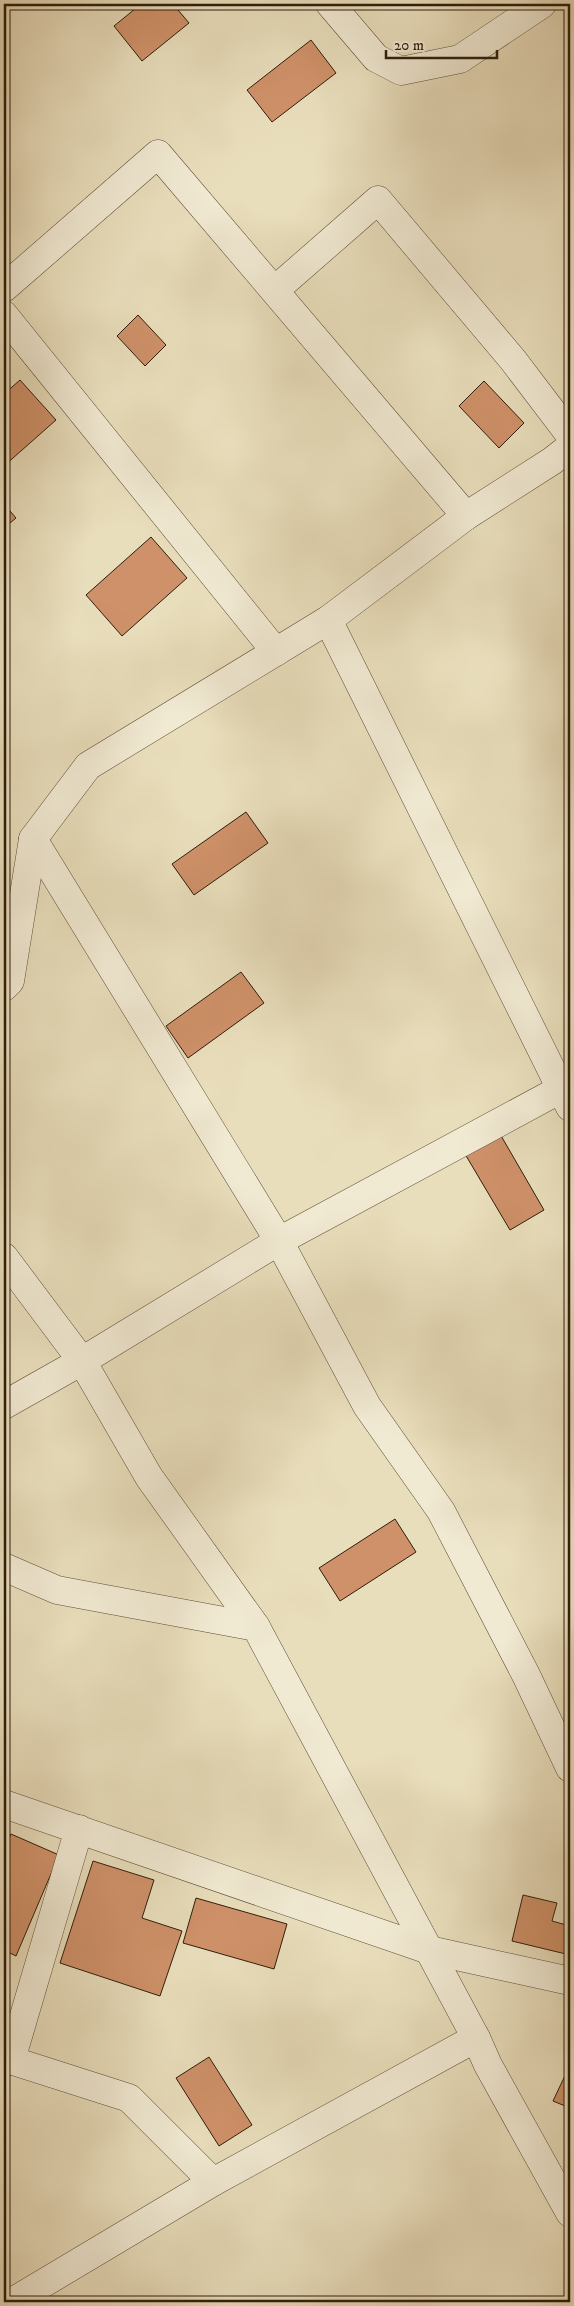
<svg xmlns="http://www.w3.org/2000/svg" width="574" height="2306" viewBox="0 0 574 2306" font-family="'IM FELL DW Pica',serif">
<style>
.building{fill:#cf9169;stroke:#2e1d0b}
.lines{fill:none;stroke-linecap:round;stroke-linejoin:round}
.minor-casing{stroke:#5d4d37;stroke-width:29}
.tertiary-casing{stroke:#5d4d37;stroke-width:29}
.minor{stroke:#f1ead3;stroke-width:28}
.tertiary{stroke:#f1ead3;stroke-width:28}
</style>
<rect width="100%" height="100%" fill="#e9debc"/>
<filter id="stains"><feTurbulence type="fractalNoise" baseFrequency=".004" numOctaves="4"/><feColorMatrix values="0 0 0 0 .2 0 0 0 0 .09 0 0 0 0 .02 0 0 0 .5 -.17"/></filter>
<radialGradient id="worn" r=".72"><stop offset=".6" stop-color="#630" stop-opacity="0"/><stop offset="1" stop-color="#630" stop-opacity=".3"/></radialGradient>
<!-- building -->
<g class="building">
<polygon points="141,4 173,4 189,23 142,61 114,26"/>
<polygon points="311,40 336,73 272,122 247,90"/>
<polygon points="138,315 166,345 145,366 117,336"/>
<polygon points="20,380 56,420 4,466 4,394"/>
<polygon points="484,381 524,423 499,448 459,406"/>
<polygon points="4,504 16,518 4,528"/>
<polygon points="151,537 187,578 122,636 86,595"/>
<polygon points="246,812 268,843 194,895 172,864"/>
<polygon points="241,972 264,1003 188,1058 166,1026"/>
<polygon points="500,1134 544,1210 510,1230 465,1154"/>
<polygon points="395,1519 416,1552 340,1601 319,1568"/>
<polygon points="11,1834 59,1855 16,1956 4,1950 4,1850"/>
<polygon points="93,1861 154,1880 142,1918 182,1931 160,1996 60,1963"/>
<polygon points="523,1895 557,1903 552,1921 570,1926 570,1955 512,1941"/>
<polygon points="196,1898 287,1924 274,1969 183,1943"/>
<polygon points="209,2057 252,2125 219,2146 176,2078"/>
<polygon points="570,2065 570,2108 553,2101"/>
</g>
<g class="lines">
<!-- minor casing -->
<g class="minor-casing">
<g id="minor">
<polyline points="330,4 376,58 401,71 460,59 542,4"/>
<polyline points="4,288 158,154 466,516"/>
<polyline points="275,290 378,200 513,360 570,435"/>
<polyline points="4,315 276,652"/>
<polyline points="328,620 570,1107"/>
<polyline points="33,839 279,1241 367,1406 441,1511 526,1675 570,1768"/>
<polyline points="4,987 10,981 33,839 88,766 328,620 466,516 552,461 570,447"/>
<polyline points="4,1257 82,1361 149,1477 256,1627"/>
<polyline points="4,1405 82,1361 279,1241 561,1089"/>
<polyline points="4,1567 57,1590 256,1627 476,2038 488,2065 570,2213"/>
<polyline points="4,2058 129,2098 213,2182 476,2038"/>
<polyline points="4,2063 11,2060 79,1829"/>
<polyline points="12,2302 213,2182"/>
</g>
</g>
<!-- tertiary casing -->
<g class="tertiary-casing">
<polyline id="tertiary" points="4,1804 429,1950 570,1981"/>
</g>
<!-- minor -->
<use href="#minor" class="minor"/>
<!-- tertiary -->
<use href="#tertiary" class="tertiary"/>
</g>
<!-- margin -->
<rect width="574" height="2306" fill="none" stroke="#e9debc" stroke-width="20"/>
<rect x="5" y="5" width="564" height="2296" fill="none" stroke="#2e1d0b" stroke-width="2.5"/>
<rect x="10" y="10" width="554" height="2286" fill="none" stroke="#2e1d0b"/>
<!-- scale -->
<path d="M386 50v8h111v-8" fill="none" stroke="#2e1d0b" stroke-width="2.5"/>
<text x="394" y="50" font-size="15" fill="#2e1d0b" stroke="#f1ead3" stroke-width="4" paint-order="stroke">20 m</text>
<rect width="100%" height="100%" filter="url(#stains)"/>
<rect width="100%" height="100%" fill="url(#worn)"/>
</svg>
